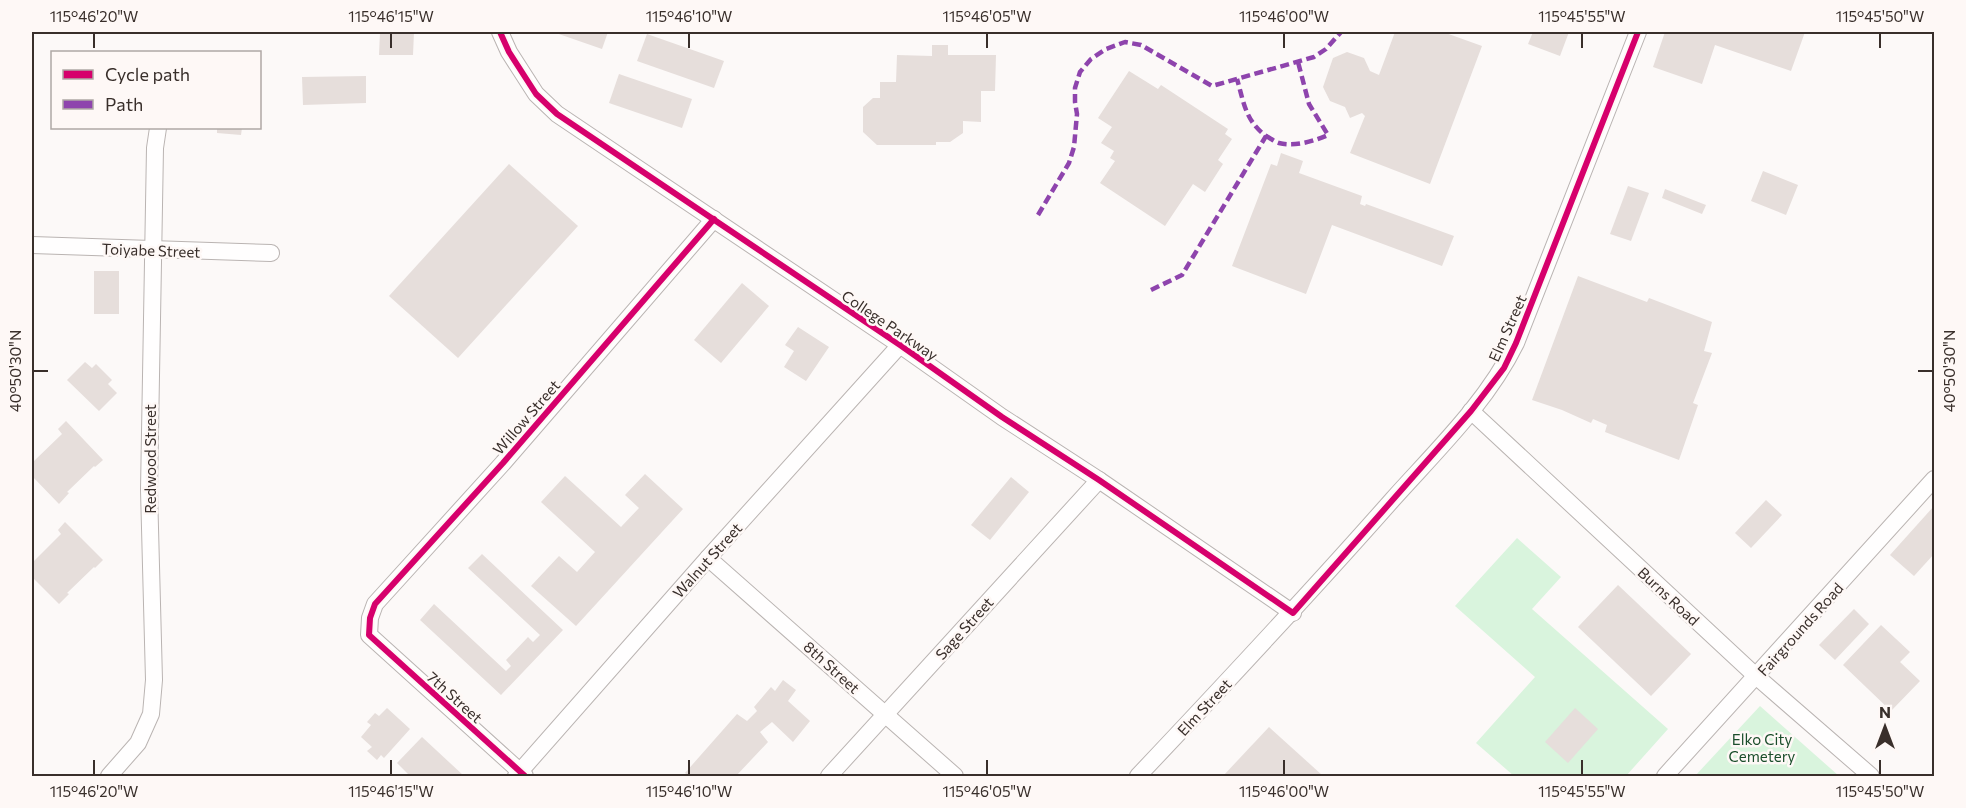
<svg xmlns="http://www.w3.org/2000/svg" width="1966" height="808" viewBox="0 0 1966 808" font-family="Commissioner,sans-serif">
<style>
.green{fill:#d9f4dd}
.building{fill:#e6dedb}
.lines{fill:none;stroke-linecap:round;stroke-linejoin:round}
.minor-casing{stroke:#bab4b2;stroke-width:18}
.minor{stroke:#fffefe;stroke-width:16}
.quiet{stroke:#8e44ad;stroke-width:4.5;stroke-dasharray:9 4.5;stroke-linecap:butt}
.cycleway-casing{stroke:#fef8f6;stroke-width:10}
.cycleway{stroke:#d6006c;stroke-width:6}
.ticks{fill:none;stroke:#392f2b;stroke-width:2}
.labels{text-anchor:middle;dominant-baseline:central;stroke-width:5;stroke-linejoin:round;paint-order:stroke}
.street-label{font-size:15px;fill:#392f2b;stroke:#fef8f6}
.park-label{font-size:15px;fill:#1b4e2b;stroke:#fef8f6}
.neatline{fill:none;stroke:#392f2b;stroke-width:2}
.ticks-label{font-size:15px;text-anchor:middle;fill:#392f2b}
</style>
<rect width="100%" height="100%" fill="#fcf9f8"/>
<!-- green -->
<g class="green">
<polygon points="1517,538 1561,577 1532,609 1668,729 1626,776 1514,776 1476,743 1535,677 1455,606"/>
<polygon points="1760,706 1839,776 1695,776"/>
</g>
<!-- building -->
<g class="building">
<polygon points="380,32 414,32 413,55 379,55"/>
<polygon points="553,32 608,32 602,49"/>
<polygon points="1395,32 1443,32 1482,46 1430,184 1350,153 1365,116 1362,113 1350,118 1345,107 1330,101 1323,87 1333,58 1347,52 1364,58 1370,71 1379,75"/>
<polygon points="1533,32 1569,32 1560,56 1528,44"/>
<polygon points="1665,32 1805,32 1791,71 1715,45 1702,84 1653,67"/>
<polygon points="647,34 724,61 714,88 637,61"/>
<polygon points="932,45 948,45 948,55 996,55 995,91 981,91 981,122 963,121 963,133 950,142 936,142 936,145 877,145 863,132 863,107 873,98 880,98 880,82 896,82 897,55 932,56"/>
<polygon points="1129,71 1158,89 1161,85 1228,129 1225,134 1232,139 1218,160 1223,164 1205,192 1193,184 1165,226 1100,183 1115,161 1110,158 1114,151 1101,143 1112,127 1098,118"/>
<polygon points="619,74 692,99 682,128 609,103"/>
<polygon points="366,76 366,103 303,105 302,77"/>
<polygon points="217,128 242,128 241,135 217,133"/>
<polygon points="1281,153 1303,161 1299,173 1362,196 1360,204 1365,206 1366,204 1454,236 1442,266 1332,225 1306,294 1232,266 1271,164 1277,166"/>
<polygon points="509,164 578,226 458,358 389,296"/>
<polygon points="1763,171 1798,185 1786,215 1751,201"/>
<polygon points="1628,186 1649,193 1631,241 1610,234"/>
<polygon points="1665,189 1706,205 1702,214 1662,198"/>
<rect x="94" y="271" width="25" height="43"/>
<polygon points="1578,276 1647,302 1649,298 1712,322 1704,351 1712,353 1693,403 1698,405 1679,460 1605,432 1607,425 1593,419 1591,423 1562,410 1532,400"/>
<polygon points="742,283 769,306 721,363 694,340"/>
<polygon points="798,327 829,347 806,381 784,367 794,351 785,345"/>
<polygon points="85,362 92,368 96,364 112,380 108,384 117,393 99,411 67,380"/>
<polygon points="66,421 103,460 95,467 94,466 67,492 69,493 59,504 32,476 32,458 34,461 62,434 58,429"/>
<polygon points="645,474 683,509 576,626 531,586 559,556 577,572 595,552 541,502 565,476 621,527 639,508 625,495"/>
<polygon points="1011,477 1029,492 990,540 971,525"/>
<polygon points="1766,500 1782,515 1751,548 1735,533"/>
<polygon points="1934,506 1934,554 1914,576 1890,555"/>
<polygon points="65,522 103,560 95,568 94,567 67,593 69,594 59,604 32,577 32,559 34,561 61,534 58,530"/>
<polygon points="482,554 563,630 501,695 420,620 434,604 506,671 511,666 506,660 528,637 533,642 540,635 468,568"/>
<polygon points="1618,585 1691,654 1651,696 1578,627"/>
<polygon points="1854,609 1869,624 1835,660 1819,645"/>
<polygon points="1881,625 1910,652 1900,662 1920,681 1891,711 1843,665"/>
<polygon points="783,680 796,690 788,701 810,721 793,742 772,722 760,732 768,742 736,776 689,776 685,773 737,714 747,721 757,711 754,707 771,687 775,691"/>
<polygon points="387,708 410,729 384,758 381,755 377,760 367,751 372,747 361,737 371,725 367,722 375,713 379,716"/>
<polygon points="1575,708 1598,729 1568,763 1545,742"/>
<polygon points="1269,727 1322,775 1321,776 1223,776"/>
<polygon points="422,737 464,776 410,776 397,763"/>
</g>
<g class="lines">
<!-- minor casing -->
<g class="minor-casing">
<g id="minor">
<polyline points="500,32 509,52 536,94 557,114 900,345 1002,417 1099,480 1293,613"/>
<polyline points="32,245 271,253"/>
<polyline points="1471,411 1757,677 1871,776"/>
<polyline points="708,558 955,776"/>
<polyline points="109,776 138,743 151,714 154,680 149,490 155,148 158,128"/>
<polyline points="516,776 708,558 900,345"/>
<polyline points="525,776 369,635 370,618 375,604 503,463 714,219"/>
<polyline points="829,776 1099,480"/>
<path d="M1138,776C1224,685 1310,593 1393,499C1437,450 1487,402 1516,343L1638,32"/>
<polyline points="1665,776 1934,479"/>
</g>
</g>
<!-- minor -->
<use href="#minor" class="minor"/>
<!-- quiet -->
<g class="quiet">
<path d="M1266,136C1270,138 1275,142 1279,143C1295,147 1314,141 1328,135L1309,104L1298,62"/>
<polyline points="1038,215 1069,163 1074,147 1077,114 1075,102 1075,88 1080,72 1091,59 1106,49 1125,42 1141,45 1212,86 1314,57 1326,49 1341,32"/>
<path d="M1151,290L1182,275L1266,136C1245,120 1244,103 1237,79"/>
</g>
<!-- cycleway casing -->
<g class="cycleway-casing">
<g id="cycleway">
<polyline points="500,32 509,52 536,94 557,114 900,345 1002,417 1099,480 1293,613 1471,411 1504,368 1516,343 1638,32"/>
<polyline points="525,776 369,635 370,618 375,604 503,463 714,219"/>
</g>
</g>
<!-- cycleway -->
<use href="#cycleway" class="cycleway"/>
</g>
<!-- ticks -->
<path class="ticks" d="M94,33V48M391,33V48M689,33V48M987,33V48M1284,33V48M1582,33V48M1880,33V48M33,371H48M1918,371H1933M94,760V775M391,760V775M689,760V775M987,760V775M1284,760V775M1582,760V775M1880,760V775"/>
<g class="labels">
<!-- street labels -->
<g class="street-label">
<text transform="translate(151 250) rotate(2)">Toiyabe Street</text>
<text transform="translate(890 325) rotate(34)">College Parkway</text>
<text transform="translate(1507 328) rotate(-66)">Elm Street</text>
<text transform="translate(526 417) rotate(-49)">Willow Street</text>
<text transform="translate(150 459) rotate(-90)">Redwood Street</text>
<text transform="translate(707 560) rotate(-48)">Walnut Street</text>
<text transform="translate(1669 596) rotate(43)">Burns Road</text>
<text transform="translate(964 628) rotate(-48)">Sage Street</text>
<text transform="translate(1800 629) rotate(-48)">Fairgrounds Road</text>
<text transform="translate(832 667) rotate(42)">8th Street</text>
<text transform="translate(455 697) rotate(42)">7th Street</text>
<text transform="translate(1204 707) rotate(-47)">Elm Street</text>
</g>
<!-- park labels -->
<g class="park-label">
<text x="1762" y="739">Elko City<tspan x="1762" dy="17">Cemetery</tspan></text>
</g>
</g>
<!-- border -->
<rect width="1966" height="808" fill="none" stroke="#fef8f6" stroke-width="66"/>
<!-- legend -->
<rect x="51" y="51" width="210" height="78" fill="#fef8f6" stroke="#afa8a5" stroke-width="1.5"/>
<rect x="63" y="70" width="30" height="9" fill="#d6006c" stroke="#afa8a5" stroke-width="1.5"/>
<text x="105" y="81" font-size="18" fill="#392f2b">Cycle path</text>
<rect x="63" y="100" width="30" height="9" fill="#8e44ad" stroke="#afa8a5" stroke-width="1.5"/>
<text x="105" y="111" font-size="18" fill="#392f2b">Path</text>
<!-- north arrow -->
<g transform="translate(1885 727)" stroke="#fef8f6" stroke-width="4.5" paint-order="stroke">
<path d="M0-4.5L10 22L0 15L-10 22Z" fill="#392f2b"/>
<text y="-9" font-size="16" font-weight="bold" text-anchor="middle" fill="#392f2b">N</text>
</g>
<rect x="33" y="33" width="1900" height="742" class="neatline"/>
<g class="ticks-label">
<text x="94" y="22">115°46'20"W</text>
<text x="391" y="22">115°46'15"W</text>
<text x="689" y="22">115°46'10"W</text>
<text x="987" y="22">115°46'05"W</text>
<text x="1284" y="22">115°46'00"W</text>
<text x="1582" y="22">115°45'55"W</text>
<text x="1880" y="22">115°45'50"W</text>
<text transform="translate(16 371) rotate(-90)" y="5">40°50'30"N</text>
<text transform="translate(1950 371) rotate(-90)" y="5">40°50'30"N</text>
<text x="94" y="797">115°46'20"W</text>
<text x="391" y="797">115°46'15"W</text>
<text x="689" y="797">115°46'10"W</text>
<text x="987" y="797">115°46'05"W</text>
<text x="1284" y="797">115°46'00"W</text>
<text x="1582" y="797">115°45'55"W</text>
<text x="1880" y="797">115°45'50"W</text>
</g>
</svg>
